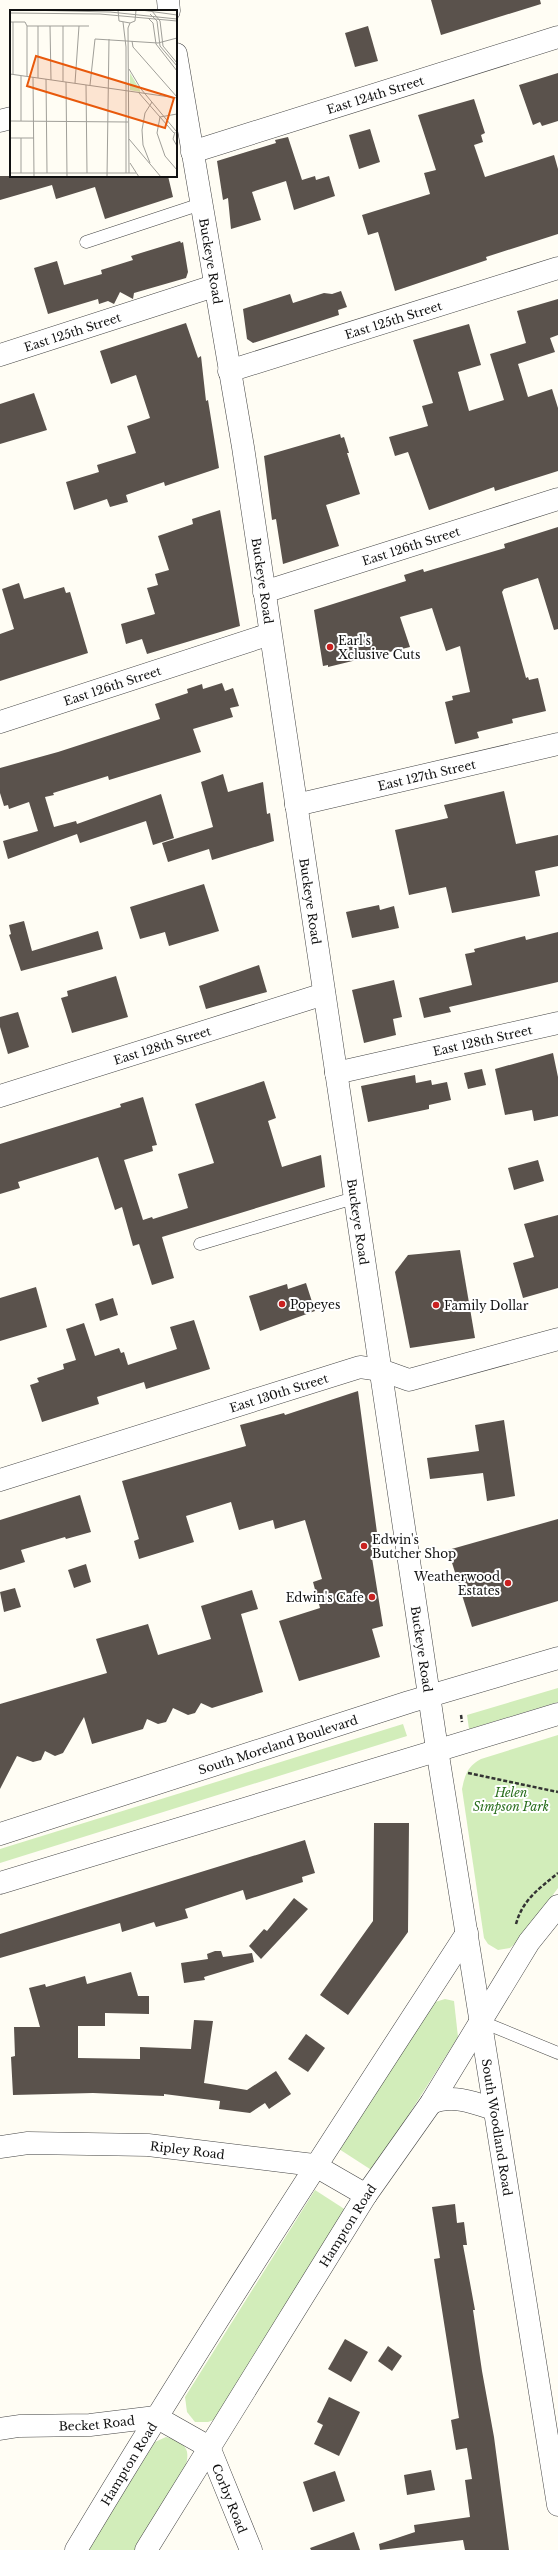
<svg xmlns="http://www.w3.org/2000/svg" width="558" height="2550" viewBox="0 0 558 2550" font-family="'Libre Baskerville',serif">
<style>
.green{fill:#d2edba}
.building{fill:#5a524c}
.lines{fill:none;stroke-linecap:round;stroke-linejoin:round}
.service-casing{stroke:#444;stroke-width:13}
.minor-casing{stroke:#444;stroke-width:23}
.tertiary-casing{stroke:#444;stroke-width:23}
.path{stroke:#333;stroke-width:2.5;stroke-dasharray:4 2;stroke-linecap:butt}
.service{stroke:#fff;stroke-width:12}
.minor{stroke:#fff;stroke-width:22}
.tertiary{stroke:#fff;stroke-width:22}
.poi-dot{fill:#c92120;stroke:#fff;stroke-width:1.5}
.labels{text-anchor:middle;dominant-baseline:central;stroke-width:4;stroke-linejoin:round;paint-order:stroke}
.street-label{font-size:12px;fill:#111;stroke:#fff}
.poi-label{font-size:12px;fill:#111;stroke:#fff;text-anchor:start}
.park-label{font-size:12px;font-style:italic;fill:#286d1c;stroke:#fff}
.inset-road{fill:none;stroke:#a09f99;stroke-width:1}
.view{fill:#e8590c;fill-opacity:0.15;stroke:#e8590c;stroke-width:2}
.inset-edge{fill:none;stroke:#111;stroke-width:2}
</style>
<rect width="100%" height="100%" fill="#fffdf4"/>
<!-- green -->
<g class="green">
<polygon points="558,1688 558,1702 469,1729 467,1715"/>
<polygon points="403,1724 407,1736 0,1863 0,1849"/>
<path d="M558,1735V1888L519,1940L510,1948L498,1950L488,1944L484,1938L462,1789C465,1774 468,1766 481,1759Z"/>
<polygon points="445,1999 454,2001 458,2037 373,2171 339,2149 435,2002"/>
<polygon points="315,2190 349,2212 220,2418 208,2422 195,2422 187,2412 185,2397"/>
<path d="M166,2437C173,2439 182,2441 186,2449C196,2469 148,2532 137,2550H88L155,2442Z"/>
</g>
<!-- building -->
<g class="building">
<polygon points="431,0 540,0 541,4 441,35"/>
<polygon points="368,26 378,61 355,67 345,33"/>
<polygon points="558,73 558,121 542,126 540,122 533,125 519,85"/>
<polygon points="474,99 485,133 481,135 483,142 474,145 485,177 554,155 558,169 558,234 486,257 487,260 395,291 378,232 368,235 362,215 430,194 424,173 436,170 418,115"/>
<polygon points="370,129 380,162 359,169 349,135"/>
<polygon points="288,137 302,180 315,176 316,180 329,176 335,196 294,210 286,181 252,192 261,220 231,229 228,198 223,200 217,161 276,143 275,140"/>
<polygon points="0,176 168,176 173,197 105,219 95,187 56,199 52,185 0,200"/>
<polygon points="180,241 181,243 183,242 188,272 186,278 134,293 133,299 120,292 114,304 108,301 99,304 98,299 48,314 34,268 57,261 64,285 102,274 101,270 133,260 131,256"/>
<polygon points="341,291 347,307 338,310 339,315 253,343 247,339 243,309 290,294 293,303 324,293 332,294"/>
<polygon points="558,299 558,335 550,338 555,352 518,364 528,397 552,389 558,408 558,471 495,491 494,487 429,510 408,452 395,456 389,437 428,426 422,406 433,403 413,340 469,324 481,365 458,372 469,411 504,400 490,354 526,343 517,311"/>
<polygon points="186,323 198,358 201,356 206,401 208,400 219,468 165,486 164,482 126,495 128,502 110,507 107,499 74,510 66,482 99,472 97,465 136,453 127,426 150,418 136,375 111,384 100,351"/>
<polygon points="34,393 47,430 0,444 0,404"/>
<polygon points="340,434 341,438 344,437 349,453 347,453 360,494 326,505 339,546 283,564 276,519 272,520 264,456"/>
<polygon points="220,510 240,626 147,654 142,639 126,644 121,624 155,614 147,588 158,585 155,574 169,570 158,536 193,524 192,519"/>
<polygon points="558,527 558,629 554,630 538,578 504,589 502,592 526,678 528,677 529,680 538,678 546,711 512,719 513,723 477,732 479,738 455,744 445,702 453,700 452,696 470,692 460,646 446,651 432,608 400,617 410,647 328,667 328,665 323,666 314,610 406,581 404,575 423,569 424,572 505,548 504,544"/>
<polygon points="19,583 24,599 64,587 66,593 70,592 88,653 0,681 0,634 14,629 2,589"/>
<polygon points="222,683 225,691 233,688 239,706 230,708 233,717 193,729 201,752 109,780 108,776 53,793 54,795 45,797 54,827 76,821 77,824 161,794 174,838 153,845 146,821 80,843 77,834 8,859 3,841 38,831 29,802 9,809 8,805 4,806 0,793 0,768 58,752 160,719 155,704 188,693 187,689 202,684 203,689"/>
<polygon points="223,774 228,792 263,782 267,814 270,813 274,841 212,860 209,849 168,862 162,843 213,827 201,782"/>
<polygon points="504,791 516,844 558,835 558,866 535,871 540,896 452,913 446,887 409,895 395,830 448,818 444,805"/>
<polygon points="204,884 219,931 169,946 165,932 140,939 130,907"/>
<polygon points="379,905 380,910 394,906 399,928 352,938 346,912"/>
<polygon points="24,921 32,951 98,931 103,949 21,971 9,935 11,934 9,925"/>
<polygon points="558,932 558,982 449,1007 451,1012 424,1018 419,998 472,985 465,954 475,952 474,949 525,936 526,940"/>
<polygon points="259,965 267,992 206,1009 199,986"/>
<polygon points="116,976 128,1017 72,1033 61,998 68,996 67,991"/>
<polygon points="394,980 402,1017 393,1019 396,1035 364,1043 352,990"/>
<polygon points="18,1012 29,1047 8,1054 0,1027 0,1017"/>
<polygon points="553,1053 558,1077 558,1116 534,1121 532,1110 505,1115 495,1069"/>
<polygon points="482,1069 486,1085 468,1089 464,1073"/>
<polygon points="415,1075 416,1083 431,1080 432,1085 447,1082 451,1100 429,1105 429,1109 368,1122 361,1086"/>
<polygon points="264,1081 276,1118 268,1121 282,1167 321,1155 325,1187 162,1237 174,1278 152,1285 139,1244 133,1246 122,1207 115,1210 98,1157 18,1182 20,1188 0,1194 0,1144 121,1107 120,1104 143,1097 157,1145 152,1146 153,1151 124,1160 143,1220 152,1217 153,1219 188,1208 178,1174 214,1163 195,1104"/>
<polygon points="538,1160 544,1181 514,1190 508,1168"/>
<polygon points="558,1215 558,1288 523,1298 513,1263 534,1257 524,1224"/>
<polygon points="460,1250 475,1338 410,1348 395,1272 408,1255"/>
<polygon points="306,1283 315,1311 260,1331 249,1296 287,1284 288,1289"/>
<polygon points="36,1287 47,1327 0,1341 0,1298"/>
<polygon points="113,1298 118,1315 100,1321 95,1304"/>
<polygon points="194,1320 210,1369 146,1389 144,1382 97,1397 99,1404 42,1422 30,1385 39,1382 37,1378 64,1369 63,1364 76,1360 66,1329 84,1323 95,1356 119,1348 121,1353 124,1352 128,1365 177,1349 170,1327"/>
<polygon points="358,1391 380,1555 372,1558 383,1626 372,1629 380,1657 299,1681 279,1621 320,1608 313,1582 322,1579 305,1520 275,1529 273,1520 239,1530 231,1502 186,1516 194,1542 139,1559 134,1541 139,1539 122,1481 246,1446 240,1425 284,1413 285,1415"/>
<polygon points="504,1420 515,1496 487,1501 483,1473 430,1479 427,1458 479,1451 475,1425"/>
<polygon points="80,1495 91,1532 66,1539 65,1537 21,1550 25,1562 0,1570 0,1520"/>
<polygon points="558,1519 558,1601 472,1627 448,1550"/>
<polygon points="86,1564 91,1582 74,1588 68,1570"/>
<polygon points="15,1588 21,1607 4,1612 0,1592"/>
<polygon points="252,1590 258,1609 241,1614 263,1692 212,1708 201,1703 195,1713 188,1715 173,1708 166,1722 158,1724 147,1719 143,1729 92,1744 84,1717 63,1753 55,1756 45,1751 41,1760 33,1762 17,1756 0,1789 0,1704 107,1673 96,1639 148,1624 158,1655 211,1639 201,1606"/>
<polygon points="374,1823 409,1823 408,1932 348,2015 320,1995 373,1921"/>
<polygon points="305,1840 315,1873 302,1877 303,1882 246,1900 243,1890 185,1909 188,1918 156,1927 154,1922 122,1932 120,1923 0,1958 0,1934"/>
<polygon points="294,1898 308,1909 261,1959 249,1946 264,1929 267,1931"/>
<polygon points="215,1951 221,1951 223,1957 252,1953 254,1962 204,1977 205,1980 184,1983 181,1963 208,1959 207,1954"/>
<polygon points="131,1972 138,1996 149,1996 149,2014 105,2013 105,2026 78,2026 78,2058 140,2059 140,2047 191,2049 194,2020 213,2021 204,2083 247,2090 276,2071 291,2094 269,2109 265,2103 250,2113 219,2109 220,2101 164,2094 164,2096 93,2093 13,2095 11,2057 15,2056 14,2027 40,2027 29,1988 45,1984 46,1987 85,1976 87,1984"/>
<polygon points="306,2034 325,2048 308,2072 288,2059"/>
<polygon points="455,2204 457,2223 464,2222 467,2245 463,2245 475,2310 473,2310 482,2371 494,2437 509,2550 465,2550 463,2540 380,2550 379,2544 415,2532 414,2525 470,2517 465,2480 472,2479 467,2448 456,2450 451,2420 459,2418 434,2259 440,2258 432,2207"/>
<polygon points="345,2339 368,2352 351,2382 328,2369"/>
<polygon points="388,2346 402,2356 392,2371 378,2361"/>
<polygon points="329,2397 360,2412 339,2456 314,2444 323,2425 317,2422"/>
<polygon points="431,2470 435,2490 407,2495 404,2475"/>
<polygon points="335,2471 345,2501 313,2512 303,2482"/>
<polygon points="354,2532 360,2550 311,2550 310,2548"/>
</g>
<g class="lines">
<!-- service casing -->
<g class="service-casing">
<g id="service">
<polyline points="86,242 201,204"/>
<polyline points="200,1244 354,1198"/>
<polyline points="480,2021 558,2053"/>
</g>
</g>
<!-- minor casing -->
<g class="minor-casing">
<g id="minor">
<polyline points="0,121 11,118"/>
<path id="s1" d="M192,152L558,37"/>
<path id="s2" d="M0,355L214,286"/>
<path id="s3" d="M229,371L558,268"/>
<path id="s4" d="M264,592L558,499"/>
<path id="s5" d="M0,722L270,634"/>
<path id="s6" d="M296,805L558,744"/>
<path id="s7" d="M336,1073L558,1023"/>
<path id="s8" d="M0,1096L324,994"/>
<path id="s9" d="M0,1480L360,1367L381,1370L409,1380L558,1339"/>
<path id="s10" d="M0,2147L28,2143L148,2145L314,2165L366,2195"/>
<path id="s11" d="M0,2429L19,2426L90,2425L156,2417L209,2447L251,2550"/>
<path id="s12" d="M76,2550C201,2341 334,2138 467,1933"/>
<path id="s13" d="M146,2550L366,2195L431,2103L529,1942L558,1906"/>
</g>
</g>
<!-- tertiary casing -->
<g class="tertiary-casing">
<g id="tertiary">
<polyline points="168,0 169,11"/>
<path id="s14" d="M176,54L243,447L437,1749L558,2505"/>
<path id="s15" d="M0,1834L409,1702L558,1658"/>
<polyline points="0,1883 558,1714"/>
<path d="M431,2103C452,2094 473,2102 493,2109"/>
</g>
</g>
<!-- path -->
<g class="path">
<polyline points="461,1715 462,1722"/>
<polyline points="468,1773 558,1792"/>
<path d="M516,1924C523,1899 539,1889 558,1873"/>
</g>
<!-- service -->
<use href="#service" class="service"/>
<!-- minor -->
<use href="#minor" class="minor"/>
<!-- tertiary -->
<use href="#tertiary" class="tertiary"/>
</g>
<!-- markers -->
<g class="poi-dot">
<circle cx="330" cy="647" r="4"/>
<circle cx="282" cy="1304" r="4"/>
<circle cx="436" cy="1305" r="4"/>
<circle cx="364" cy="1546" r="4"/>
<circle cx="508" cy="1583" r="4"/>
<circle cx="372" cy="1597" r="4"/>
</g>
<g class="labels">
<!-- street labels -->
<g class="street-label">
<text stroke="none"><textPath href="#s1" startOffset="192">East 124th Street</textPath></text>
<text stroke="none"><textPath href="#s14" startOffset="210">Buckeye Road</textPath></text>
<text stroke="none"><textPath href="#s3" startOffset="172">East 125th Street</textPath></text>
<text stroke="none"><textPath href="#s2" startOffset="76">East 125th Street</textPath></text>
<text stroke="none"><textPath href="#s4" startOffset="154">East 126th Street</textPath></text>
<text stroke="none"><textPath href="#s14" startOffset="534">Buckeye Road</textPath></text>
<text stroke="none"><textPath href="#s5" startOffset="118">East 126th Street</textPath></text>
<text stroke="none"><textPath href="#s6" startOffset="134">East 127th Street</textPath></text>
<text stroke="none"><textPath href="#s14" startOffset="858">Buckeye Road</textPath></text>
<text stroke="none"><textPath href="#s7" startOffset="150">East 128th Street</textPath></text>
<text stroke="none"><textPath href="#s8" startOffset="170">East 128th Street</textPath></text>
<text stroke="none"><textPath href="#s14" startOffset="1182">Buckeye Road</textPath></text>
<text stroke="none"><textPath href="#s9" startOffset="292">East 130th Street</textPath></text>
<text stroke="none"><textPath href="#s14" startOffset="1614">Buckeye Road</textPath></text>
<text stroke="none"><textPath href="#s15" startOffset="292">South Moreland Boulevard</textPath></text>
<text stroke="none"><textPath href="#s14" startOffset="2098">South Woodland Road</textPath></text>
<text stroke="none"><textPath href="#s10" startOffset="188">Ripley Road</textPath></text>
<text stroke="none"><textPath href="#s13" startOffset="382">Hampton Road</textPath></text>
<text stroke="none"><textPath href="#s11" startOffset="97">Becket Road</textPath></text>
<text stroke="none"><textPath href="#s12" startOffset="101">Hampton Road</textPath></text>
<text stroke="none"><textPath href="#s11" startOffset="273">Corby Road</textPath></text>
</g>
<!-- poi labels -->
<g class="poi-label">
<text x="338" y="640">Earl's<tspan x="338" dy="14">Xclusive Cuts</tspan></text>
<text x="290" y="1304">Popeyes</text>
<text x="444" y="1305">Family Dollar</text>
<text x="372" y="1539">Edwin's<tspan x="372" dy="14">Butcher Shop</tspan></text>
<text x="500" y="1576" text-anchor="end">Weatherwood<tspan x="500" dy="14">Estates</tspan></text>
<text x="364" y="1597" text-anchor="end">Edwin's Cafe</text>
</g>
<!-- park labels -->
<g class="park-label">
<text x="511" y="1792">Helen<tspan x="511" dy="14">Simpson Park</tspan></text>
</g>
</g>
<!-- overview -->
<g transform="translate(10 10)">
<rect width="167" height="167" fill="#fffdf4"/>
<path d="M120,63L130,80V82L120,80Z" fill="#d2edba"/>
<path class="inset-road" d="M14,0L100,2L167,9M108,0L109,11L120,13L125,11L126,0M131,0L167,5M142,1L150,11L153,36L167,53M0,3L90,4L167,11M140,4L147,11L150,36L167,56M138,8L143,13L146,34L167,61M0,12H15L17,16M3,12V64M113,12L116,37V163M17,16H79M17,16V66M28,16V68M40,16L41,70M53,16V71M122,31L123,37L167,87M119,59L131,79L166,121M0,64L167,88M11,66V111M23,67L24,167M36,69L37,163M56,72L57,167M65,73L69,16M76,75L77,163M80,75L85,29L148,33L167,28M129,83L164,123M167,104L150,107L147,123L155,146L167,160M0,111L118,112M165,122L163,129L167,136M0,128H24M11,128V163M119,129L151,167M120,153L129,167M140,153L133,135L132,120L135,103L142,92M0,163H126M119,163L118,18L120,13M97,167L99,29"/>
<path class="view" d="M26,46L164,88L155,118L17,76Z"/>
<rect width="167" height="167" class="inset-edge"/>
</g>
</svg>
